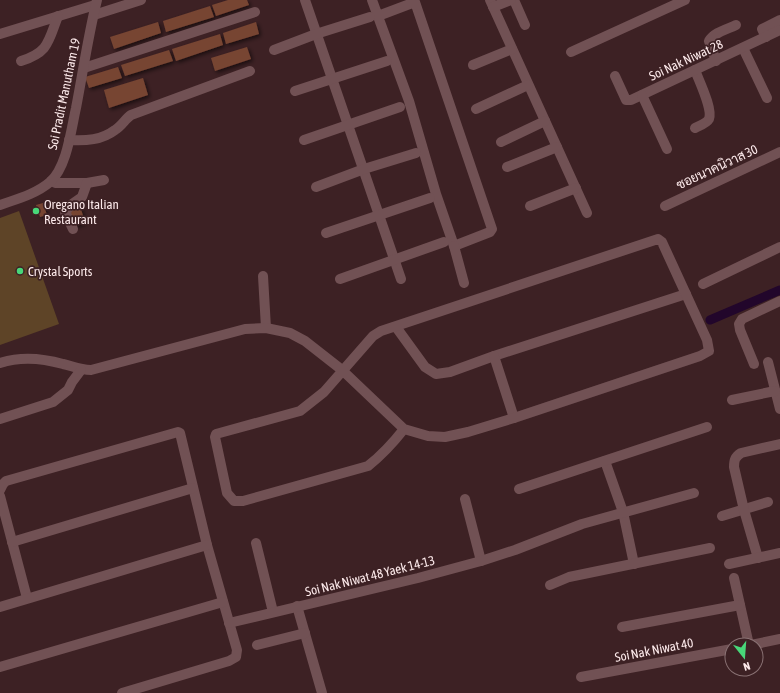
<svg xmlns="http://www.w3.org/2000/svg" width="780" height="693" viewBox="0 0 780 693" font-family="'Asap Condensed',Sarabun,sans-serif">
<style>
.green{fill:#5e4427}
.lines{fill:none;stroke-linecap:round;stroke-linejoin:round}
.canal{stroke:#22062b;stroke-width:9}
.building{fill:#774532;filter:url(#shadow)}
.minor{stroke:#715154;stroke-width:10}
.poi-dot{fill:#48d779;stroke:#3d2124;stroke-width:1.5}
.labels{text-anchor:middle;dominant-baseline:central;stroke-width:3.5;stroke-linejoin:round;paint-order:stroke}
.street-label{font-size:13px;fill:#fce9ea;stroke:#3d2124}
.poi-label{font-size:13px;fill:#fce9ea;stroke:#3d2124;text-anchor:start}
</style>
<defs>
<filter id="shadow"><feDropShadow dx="2" dy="2" stdDeviation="2" flood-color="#0009"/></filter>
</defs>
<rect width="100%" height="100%" fill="#3d2124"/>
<!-- green -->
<polygon class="green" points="19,211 59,324 0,345 0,218"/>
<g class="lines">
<!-- canal -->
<polyline class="canal" points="710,320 780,290"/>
</g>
<!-- building -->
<g class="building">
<polygon points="228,0 247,0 249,5 216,16 212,5"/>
<polygon points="210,6 214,17 166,32 163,21"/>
<polygon points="158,22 161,33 114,49 110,37"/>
<polygon points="256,22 259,34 226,44 223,33"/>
<polygon points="220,34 223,45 176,61 172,49"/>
<polygon points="247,47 251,59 215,71 211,58"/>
<polygon points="169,50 173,61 125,76 121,65"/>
<polygon points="118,67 122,78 89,88 85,77"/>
<polygon points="143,78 148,95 109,108 104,90"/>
<polygon points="43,203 47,215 40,217 36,205"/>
<polygon points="80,206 85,222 74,226 69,210"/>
</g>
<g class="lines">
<!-- minor -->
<g class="minor">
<polyline points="305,0 401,279"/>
<polyline points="372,0 409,101 436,194 454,246 490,232 492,229 415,2 378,16"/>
<polyline points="490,0 587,213"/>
<polyline points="514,0 525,25"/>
<polyline points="493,7 511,0"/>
<polyline points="94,15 141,0"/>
<polyline points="0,34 95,5"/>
<polyline points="766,37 762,29 780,20"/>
<polyline points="743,48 767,98"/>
<polyline points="274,50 316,34 370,17"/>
<polyline points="571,52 685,0"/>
<path d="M21,61C49,52 48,42 58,16"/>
<path d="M716,61L709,41C714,32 728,29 736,25"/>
<polyline points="473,65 512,49"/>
<polyline points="84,68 255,12"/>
<path d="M695,70C699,81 713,109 709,119C707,123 699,126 695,128"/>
<polyline points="615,76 626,100 631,100 780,30"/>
<polyline points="295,91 387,61"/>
<polyline points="642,95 667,149"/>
<polyline points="476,109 528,85"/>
<path d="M69,140C86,141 102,140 115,130C122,126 125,119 131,115L250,71"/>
<polyline points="304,140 400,107"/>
<polyline points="501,142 545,121"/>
<polyline points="507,167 557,147"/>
<polyline points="51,181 56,183 87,183 104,180"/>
<polyline points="316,187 364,169 416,153"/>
<path d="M0,205C17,199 36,194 50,182C67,167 71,130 76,108C83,72 88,36 97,0"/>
<polyline points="530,206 576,188"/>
<polyline points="665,206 780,152"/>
<polyline points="73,229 65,212 72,204 82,197 87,183"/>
<polyline points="326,233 430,198"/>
<polyline points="454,246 464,283"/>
<polyline points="263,276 266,328"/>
<polyline points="340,279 444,242"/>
<polyline points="703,284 780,247"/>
<polyline points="396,327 425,367 436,374 450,372 494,356 686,294"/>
<polyline points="494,356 514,418"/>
<polyline points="768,362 780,409"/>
<path d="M0,363C21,356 42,358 63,364C72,366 80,370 91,370L245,329L266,328L290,333L305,341L342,370L404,429L428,436L445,437L468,432L514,418L700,356L709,351L707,340L662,242L658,239L381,331L373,336L324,392L300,411L216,434L215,437L227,493L234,501H243L368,466C382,455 393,443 404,429"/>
<polyline points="754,364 740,330 739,324 742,319 780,301"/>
<polyline points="732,400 775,391"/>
<polyline points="0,419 53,402 68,390 72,382 81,370"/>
<polyline points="605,461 623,512 634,564"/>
<polyline points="519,489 707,427"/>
<polyline points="0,490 3,484 6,481 178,432 180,433 207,545 237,650 236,657 229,661 122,693"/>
<polyline points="0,496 27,598"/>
<polyline points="465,499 481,561"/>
<polyline points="722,516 768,502"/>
<polyline points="12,542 193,488"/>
<polyline points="256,543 273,612"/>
<path d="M758,558L744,510L734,467C734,460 735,457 741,453L780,444"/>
<polyline points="729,564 780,553"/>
<polyline points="734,578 749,645"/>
<polyline points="550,585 569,577 710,548"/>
<polyline points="297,606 322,693"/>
<polyline points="0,607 207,545"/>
<polyline points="229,623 418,578 481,561 515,550 582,524 694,493"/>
<polyline points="622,627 740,605"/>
<polyline points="257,645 305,633"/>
<polyline points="751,645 780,639"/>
<polyline points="0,667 223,602"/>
<polyline points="581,677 732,649"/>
</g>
</g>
<!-- markers -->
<g class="poi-dot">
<circle cx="36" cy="211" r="4"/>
<circle cx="20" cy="271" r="4"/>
</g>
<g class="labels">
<!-- street labels -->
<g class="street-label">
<text transform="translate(686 60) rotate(-25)">Soi Nak Niwat 28</text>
<text transform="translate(64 94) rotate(-78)">Soi Pradit Manutham 19</text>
<text transform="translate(717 167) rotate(-25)">ซอยนาคนิวาส 30</text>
<text transform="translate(370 576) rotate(-14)">Soi Nak Niwat 48 Yaek 14-13</text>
<text transform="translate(654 650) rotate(-11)">Soi Nak Niwat 40</text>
</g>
<!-- poi labels -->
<g class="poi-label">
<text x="44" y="204">Oregano Italian<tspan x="44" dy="15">Restaurant</tspan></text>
<text x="28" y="271">Crystal Sports</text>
</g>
</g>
<!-- north arrow -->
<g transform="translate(744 657) rotate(163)"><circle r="19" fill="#3d2124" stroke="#897173"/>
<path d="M0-3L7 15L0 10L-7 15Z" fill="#48d779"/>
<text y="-6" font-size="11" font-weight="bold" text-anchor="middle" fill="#fce9ea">N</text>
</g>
</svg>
